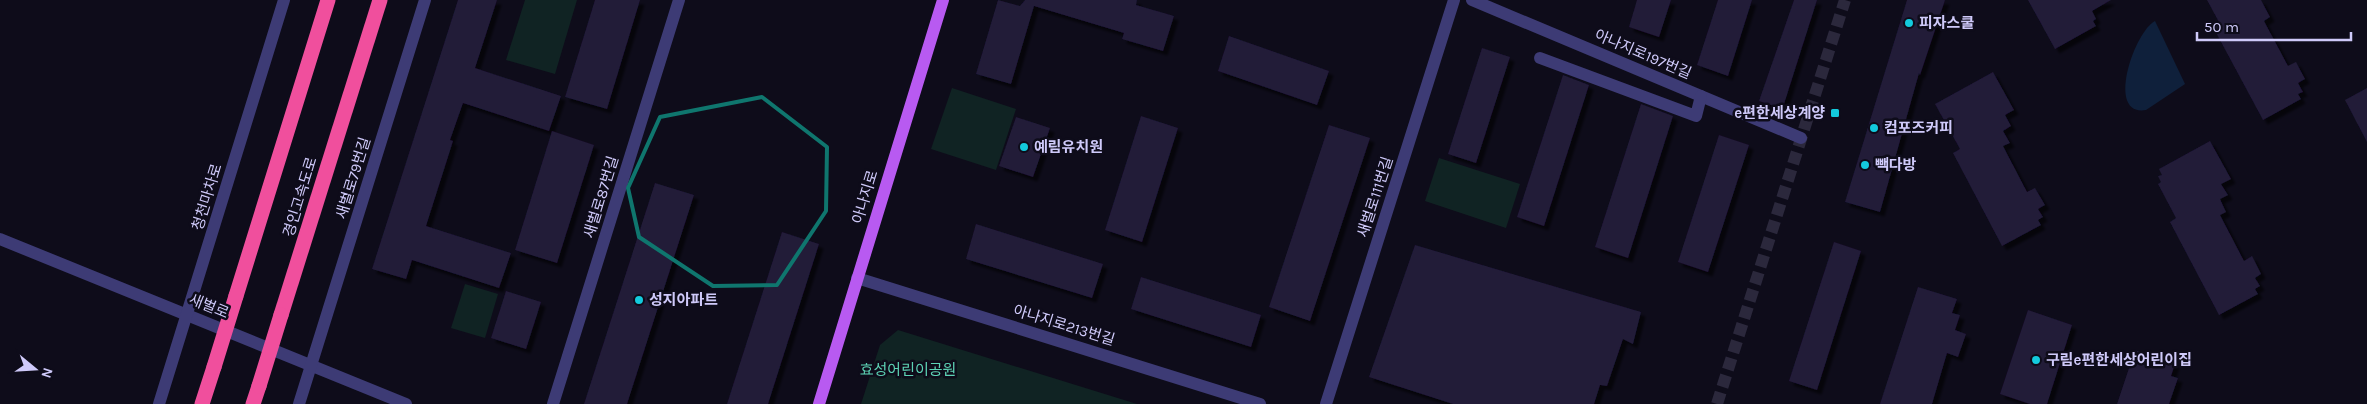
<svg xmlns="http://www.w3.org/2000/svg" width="2367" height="404" viewBox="0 0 2367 404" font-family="Karla,'Noto Sans KR',sans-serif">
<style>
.green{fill:#102323}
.water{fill:#0f203b}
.building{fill:#201a39;filter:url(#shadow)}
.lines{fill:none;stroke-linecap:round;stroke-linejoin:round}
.minor-tunnel{stroke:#2b283c;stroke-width:12;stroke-dasharray:12 6;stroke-linecap:butt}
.minor{stroke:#3d3b75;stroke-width:12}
.major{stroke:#b85af1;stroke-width:12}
.highway{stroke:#f04f9d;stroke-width:15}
.highway-bridge{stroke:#f04f9d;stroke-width:15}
.marked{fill:none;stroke:#0f766e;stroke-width:4;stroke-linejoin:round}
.poi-dot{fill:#13cadd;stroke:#0e0c1a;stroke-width:2}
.labels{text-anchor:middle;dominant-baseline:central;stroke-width:5;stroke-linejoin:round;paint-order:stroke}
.poi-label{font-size:15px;font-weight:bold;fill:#cfcafa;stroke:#0e0c1a;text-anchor:start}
.street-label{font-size:15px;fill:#cfcafa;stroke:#0e0c1a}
.park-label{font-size:15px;fill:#5dd3b5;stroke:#0e0c1a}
</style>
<defs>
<filter id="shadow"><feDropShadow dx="4.5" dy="4.5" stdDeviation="1" flood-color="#0009"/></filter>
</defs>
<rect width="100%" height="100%" fill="#0e0c1a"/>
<!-- green -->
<g class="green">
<polygon points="525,0 577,0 555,74 506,60"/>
<polygon points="952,88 1016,109 996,170 931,149"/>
<polygon points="1439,158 1520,184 1506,228 1425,201"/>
<polygon points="465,284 498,294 485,338 451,328"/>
<polygon points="898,330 1137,404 861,404 880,345"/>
</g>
<!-- water -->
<path class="water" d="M2155,21L2185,84L2146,110C2105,117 2134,32 2155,21Z"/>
<!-- building -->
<g class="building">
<polygon points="458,0 497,0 475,68 561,96 549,131 463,103 450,140 453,141 426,226 511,253 499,288 412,260 406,279 372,269"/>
<polygon points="595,0 640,0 607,109 565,97"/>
<polygon points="998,0 1020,6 1025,0 1137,0 1136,5 1174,16 1163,51 1122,39 1124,33 1034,6 1011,84 976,74"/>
<polygon points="1637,0 1671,0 1659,37 1629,27"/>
<polygon points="1718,0 1752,0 1728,76 1697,65"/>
<polygon points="1794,0 1817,0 1784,104 1777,107 1759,101"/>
<polygon points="1907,0 1945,0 1920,75 1919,73 1880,212 1845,202"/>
<polygon points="2028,0 2111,0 2092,11 2096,19 2093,21 2096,26 2055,49"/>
<polygon points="2207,0 2261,0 2270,17 2264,21 2288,66 2296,62 2305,79 2298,83 2303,92 2298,94 2301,99 2263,120 2213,27 2220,24"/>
<polygon points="1229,36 1329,71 1317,105 1218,71"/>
<polygon points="1482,48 1510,57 1476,163 1448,154"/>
<polygon points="1993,72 2014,110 2005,115 2011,126 2003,131 2010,143 2003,146 2027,192 2035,188 2045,205 2038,209 2043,217 2038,220 2041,225 2002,246 1953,153 1960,149 1935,104"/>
<polygon points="1563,75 1589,85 1544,226 1517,217"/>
<polygon points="2367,88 2367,142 2345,100"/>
<polygon points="1641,104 1673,116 1628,258 1595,247"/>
<polygon points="1141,116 1178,128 1142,242 1105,230"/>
<polygon points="1016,117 1050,128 1033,177 999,166"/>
<polygon points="1329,125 1370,138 1310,321 1269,307"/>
<polygon points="552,131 594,145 557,263 515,250"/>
<polygon points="1719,135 1749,145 1708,272 1678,262"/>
<polygon points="2210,141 2231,179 2221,184 2228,195 2220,199 2226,212 2220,215 2244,261 2252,256 2261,274 2255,278 2260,286 2255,289 2258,294 2219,315 2170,222 2176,218 2158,184 2161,182 2158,176 2162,175 2159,169"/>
<polygon points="655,183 694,195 627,404 584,404"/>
<polygon points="976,224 1103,264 1092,298 966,259"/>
<polygon points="782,232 819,244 768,404 727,404"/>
<polygon points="1834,242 1861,251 1817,390 1789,381"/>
<polygon points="1415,245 1641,312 1633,344 1623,339 1607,386 1600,385 1594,404 1453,404 1369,377"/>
<polygon points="1141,277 1261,315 1251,347 1131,309"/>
<polygon points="1918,287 1957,299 1952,313 1960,315 1955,330 1966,334 1958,357 1947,353 1932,404 1880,404"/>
<polygon points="506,291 541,302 526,349 491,338"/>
<polygon points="2028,310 2072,325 2047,404 2030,404 2000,394"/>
<polygon points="2135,350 2175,364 2171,376 2178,378 2169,404 2117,404"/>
</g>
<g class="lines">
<!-- minor-tunnel -->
<polyline class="minor-tunnel" points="1717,404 1845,0"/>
<!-- minor -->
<g class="minor">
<polyline points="1472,0 1801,138"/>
<polyline points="1540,58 1696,116 1701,96"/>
<polyline points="0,239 406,404"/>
<polyline points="857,278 1260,404"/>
<polyline points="159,404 284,0"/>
<polyline points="299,404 425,0"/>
<polyline points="553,404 679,0"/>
<polyline points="1326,404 1454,0"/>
</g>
<!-- major -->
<polyline class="major" points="819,404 943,0"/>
<!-- highway -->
<g class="highway">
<polyline points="236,296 328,0"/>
<polyline points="281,315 380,0"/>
<polyline points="202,404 214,367"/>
<polyline points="253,404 259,386"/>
</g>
<!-- highway-bridge -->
<g class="highway-bridge">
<polyline points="214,367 236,296"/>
<polyline points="259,386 281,315"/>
</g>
</g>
<!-- marked area -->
<path class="marked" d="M762,97L827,147L826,211L777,285L713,286L639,237L628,188L660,117Z"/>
<!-- markers -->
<g class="poi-dot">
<circle cx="1909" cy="23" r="5"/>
<rect x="1830" y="108" width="10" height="10" rx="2.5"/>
<circle cx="1874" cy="128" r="5"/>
<circle cx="1024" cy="147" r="5"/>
<circle cx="1865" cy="165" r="5"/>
<circle cx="639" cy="300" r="5"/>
<circle cx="2036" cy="360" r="5"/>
</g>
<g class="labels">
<!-- poi labels -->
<g class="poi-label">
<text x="1919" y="23">피자스쿨</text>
<text x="1825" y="113" text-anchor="end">e편한세상계양</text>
<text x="1884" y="128">컴포즈커피</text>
<text x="1034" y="147">예림유치원</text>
<text x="1875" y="165">빽다방</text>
<text x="649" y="300">성지아파트</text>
<text x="2046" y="360">구림e편한세상어린이집</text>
</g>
<!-- street labels -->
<g class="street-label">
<text transform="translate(1643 54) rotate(23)">아나지로197번길</text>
<text transform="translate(353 178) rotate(-73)">새벌로79번길</text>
<text transform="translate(207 197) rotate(-73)">청천마차로</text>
<text transform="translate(300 197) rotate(-73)">경인고속도로</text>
<text transform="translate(601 197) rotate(-73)">새벌로87번길</text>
<text transform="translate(865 197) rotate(-73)">아나지로</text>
<text transform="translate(1375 197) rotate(-72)">새벌로111번길</text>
<text transform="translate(209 306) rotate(22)">새벌로</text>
<text transform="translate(1064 325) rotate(17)">아나지로213번길</text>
</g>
<!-- park labels -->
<g class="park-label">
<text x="908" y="370">효성어린이공원</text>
</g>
</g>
<!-- north arrow -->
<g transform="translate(35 369) rotate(108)" stroke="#0e0c1a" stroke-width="4" paint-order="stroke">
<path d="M0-4L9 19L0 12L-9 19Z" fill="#cfcafa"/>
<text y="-8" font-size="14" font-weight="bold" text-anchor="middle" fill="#cfcafa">N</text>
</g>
<!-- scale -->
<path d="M2197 32v8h154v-8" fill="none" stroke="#cfcafa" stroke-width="2.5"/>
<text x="2204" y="32" font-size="15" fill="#cfcafa" stroke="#0e0c1a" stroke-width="4" paint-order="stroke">50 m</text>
</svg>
